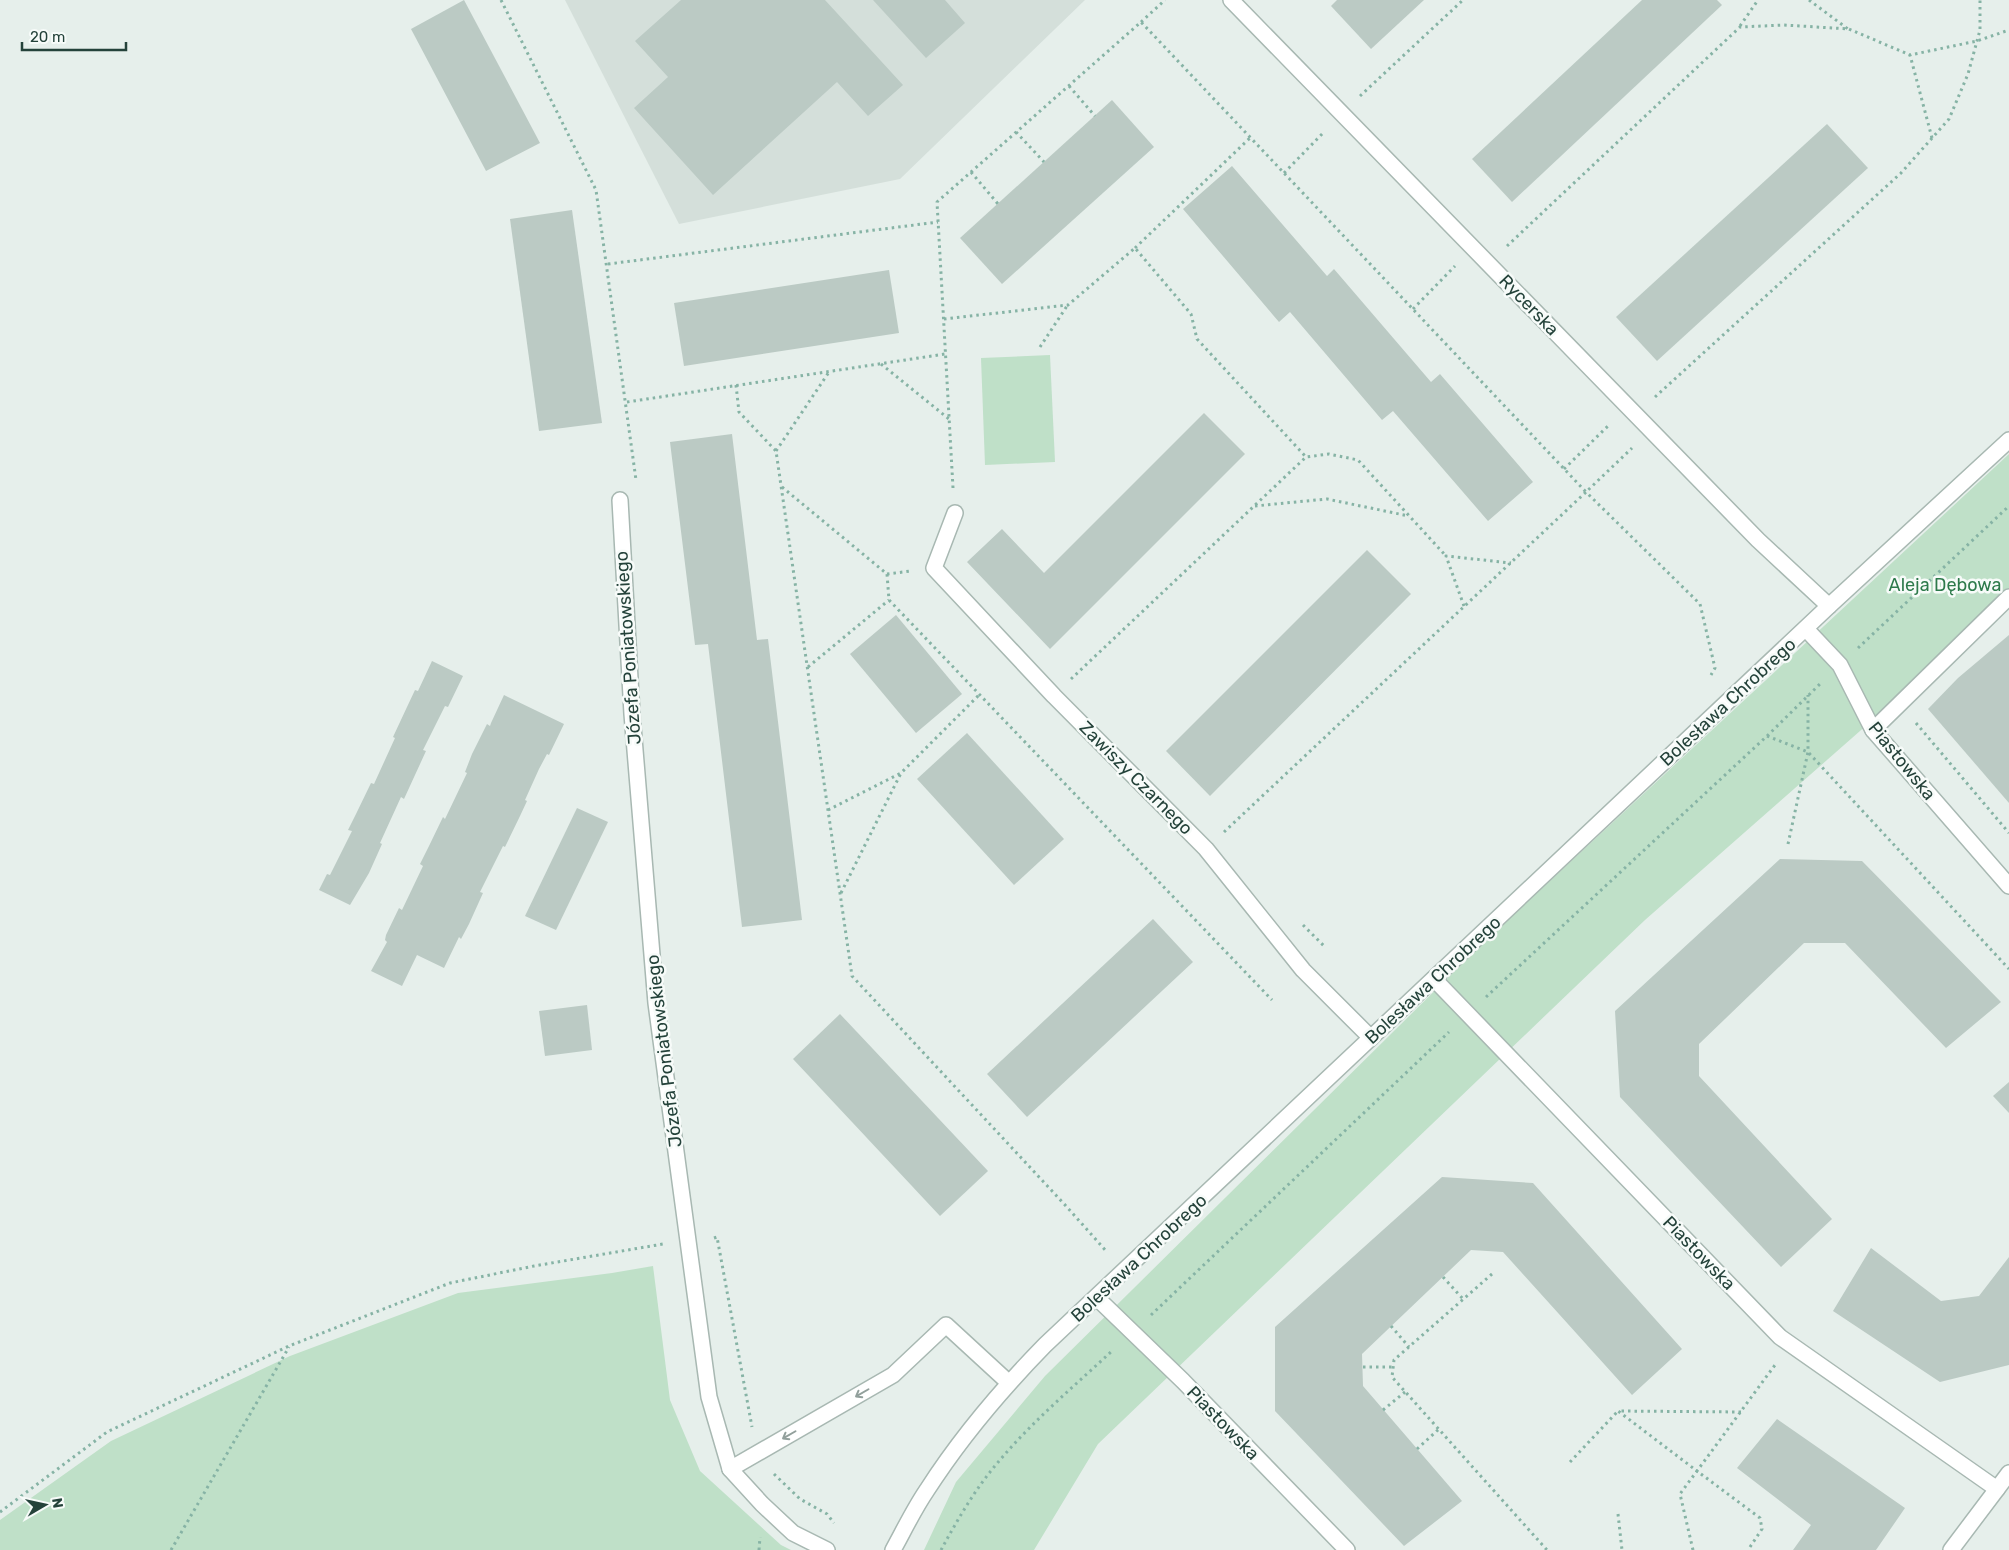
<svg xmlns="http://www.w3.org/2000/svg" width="2009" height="1550" viewBox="0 0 2009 1550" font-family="Rubik,sans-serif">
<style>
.built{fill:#d4dfda}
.green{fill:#bfe0c8}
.building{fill:#bbcac4}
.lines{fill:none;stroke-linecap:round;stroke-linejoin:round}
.minor-casing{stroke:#a8b8b2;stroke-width:18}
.path{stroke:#86b3a5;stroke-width:3;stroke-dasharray:2.5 4;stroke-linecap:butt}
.minor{stroke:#fff;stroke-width:15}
.oneway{stroke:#92a09c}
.labels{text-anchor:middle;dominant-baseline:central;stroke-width:5;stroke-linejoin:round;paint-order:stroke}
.street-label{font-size:18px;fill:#24423a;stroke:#f7fbf9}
.park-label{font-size:18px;fill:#2d7a4b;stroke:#f7fbf9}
</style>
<rect width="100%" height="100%" fill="#e6efeb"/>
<!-- built -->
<polygon class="built" points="565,0 1085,0 900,179 679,224"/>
<!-- green -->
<g class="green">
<polygon points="1050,355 1055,462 985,465 981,358"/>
<polygon points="2009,454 2009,600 1645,920 1098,1444 1034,1550 924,1550 956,1482 1045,1376 1482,944"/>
<polygon points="653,1266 670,1400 700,1471 781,1545 791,1550 0,1550 0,1520 111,1441 290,1356 458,1293 612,1273"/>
</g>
<!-- building -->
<g class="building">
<polygon points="464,0 540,143 486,171 411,29"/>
<polygon points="681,0 825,0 903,85 868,116 837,82 713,195 634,108 668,77 635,41"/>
<polygon points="873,0 945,0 965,23 926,58"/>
<polygon points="1337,0 1424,0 1371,49 1331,6"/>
<polygon points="1642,0 1717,0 1722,5 1512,202 1472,159"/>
<polygon points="1112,100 1154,147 1002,284 960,238"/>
<polygon points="1827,124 1868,168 1657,361 1616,317"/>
<polygon points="1232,166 1327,276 1334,269 1431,382 1440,374 1533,482 1488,521 1393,411 1382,420 1290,312 1279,322 1183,209"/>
<polygon points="572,210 602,423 539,431 510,219"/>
<polygon points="889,270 899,333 684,366 674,303"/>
<polygon points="1204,413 1245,454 1050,649 967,562 1002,529 1044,573"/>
<polygon points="732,434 757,640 768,639 802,920 742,927 708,644 695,645 670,442"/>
<polygon points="1367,550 1411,594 1210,796 1166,751"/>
<polygon points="896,615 962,694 916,733 850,654"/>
<polygon points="2009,635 2009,803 1928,709 1958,678"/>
<polygon points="432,661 463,676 448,707 445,706 423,750 426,751 404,799 401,797 380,843 382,844 369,873 350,905 319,890 327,874 330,875 352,831 348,830 356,814 371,783 374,784 395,738 393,737 407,707 415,690 418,691"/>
<polygon points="504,695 564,724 549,755 547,754 539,769 525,800 527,801 520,816 505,847 503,846 480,892 483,893 469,924 461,939 459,937 444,968 417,955 402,986 371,971 387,942 385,940 386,935 399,908 402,910 423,866 420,864 429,846 443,817 445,819 467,773 465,772 472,754 487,724 490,726 491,723"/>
<polygon points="967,733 1064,839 1014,885 917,779"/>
<polygon points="577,808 608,822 556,930 525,916"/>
<polygon points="1780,859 1862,861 2001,1002 1946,1048 1845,943 1804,943 1699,1044 1699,1076 1832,1219 1781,1267 1620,1097 1615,1011"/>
<polygon points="1153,919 1193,962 1027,1117 987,1074"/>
<polygon points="587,1005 592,1050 545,1056 539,1011"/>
<polygon points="840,1014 988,1171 940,1216 793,1059"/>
<polygon points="2009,1082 2009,1113 1993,1096"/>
<polygon points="1442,1177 1533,1183 1682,1349 1632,1395 1503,1252 1471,1250 1362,1354 1363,1386 1462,1501 1404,1546 1275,1411 1275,1327"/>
<polygon points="1871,1248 1941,1301 1979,1296 2009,1257 2009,1365 1940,1382 1833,1311"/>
<polygon points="1777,1419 1905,1508 1876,1550 1793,1550 1811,1525 1737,1468"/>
</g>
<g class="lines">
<!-- minor casing -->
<g class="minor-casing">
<g id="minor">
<polyline points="1231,0 1758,540 1829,606"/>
<polyline points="620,500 632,714 656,1003 709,1397 730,1469 762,1504 793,1533 827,1550"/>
<polyline points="955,513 934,568 1054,696 1206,849 1303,970 1371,1038"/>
<polyline points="1806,629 1840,665 1873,730 2009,886"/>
<polyline points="1873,730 2009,597"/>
<polyline points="1434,979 1780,1337 1997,1489 2009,1473"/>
<polyline points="1097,1298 1183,1381 1347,1550"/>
<polyline points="730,1469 893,1375 946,1325 1008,1382"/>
<path d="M893,1550C904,1530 914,1509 927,1490C961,1437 1001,1390 1045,1345L1829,606L2009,440"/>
<polyline points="1951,1550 1997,1489"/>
</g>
</g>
<!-- path -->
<g class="path">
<polyline points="501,0 596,190 636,480"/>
<polyline points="1809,0 1848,29"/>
<polyline points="1141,22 1165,0"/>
<polyline points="1740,26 1758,0"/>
<polyline points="1069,86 1095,116"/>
<polyline points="1360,96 1463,0"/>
<polyline points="1016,132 1044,162"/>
<polyline points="1932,138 1910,55 1977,41 2009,30"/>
<polyline points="971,172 998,204"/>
<polyline points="1284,173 1324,132"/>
<polyline points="1507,246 1740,27 1784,25 1849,29 1910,55"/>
<polyline points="1135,248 1251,137"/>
<polyline points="608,264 938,222"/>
<polyline points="1413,309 1455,266"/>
<polyline points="944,319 1068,305 1135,248 1191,314 1197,339 1306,457"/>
<polyline points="1040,347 1067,306"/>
<polyline points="881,364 949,419"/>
<polyline points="736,385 739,412 776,451 852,976 1066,1206 1107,1252"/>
<polyline points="1655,397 1901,173 1949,119 1968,74 1980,30 1980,0"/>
<polyline points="627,402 945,354"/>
<polyline points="776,451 829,372"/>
<polyline points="1564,469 1610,424"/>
<polyline points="782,487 887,574 889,600 1272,1000"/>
<polyline points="953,488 937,202 1141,22 1586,492 1632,448"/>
<polyline points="1255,506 1327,499 1409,516"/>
<polyline points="887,574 911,571"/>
<polyline points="1464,606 1446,556 1511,563"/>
<polyline points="1858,648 2009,506"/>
<polyline points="808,667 889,600"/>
<polyline points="1071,679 1306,457 1329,454 1358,460 1446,556"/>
<polyline points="1916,723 2009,833"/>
<polyline points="1767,736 1808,752 2009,969"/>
<polyline points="828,810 901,773 979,695"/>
<polyline points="1224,832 1586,492 1700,604 1715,668 1711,675"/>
<polyline points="1788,844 1808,752 1808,695"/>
<polyline points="841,893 901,773"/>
<polyline points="1303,925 1325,947"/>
<polyline points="1486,997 1767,736 1821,683"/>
<polyline points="714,1238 717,1237 752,1427"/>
<polyline points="1492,1274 1394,1360 1392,1377 1547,1550"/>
<polyline points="1443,1277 1463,1299"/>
<polyline points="1151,1315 1449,1032"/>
<polyline points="1391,1326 1409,1347"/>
<polyline points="1363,1367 1394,1367"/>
<polyline points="1383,1410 1405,1392"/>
<polyline points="1741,1412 1618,1411 1697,1471 1775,1365"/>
<polyline points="1417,1449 1439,1429"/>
<polyline points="1570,1462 1618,1411"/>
<polyline points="774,1474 800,1499 827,1514 834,1523"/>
<polyline points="0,1512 107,1432 289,1346 450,1283 534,1266 663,1244"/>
<polyline points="1618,1514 1622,1550"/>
<polyline points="171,1550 289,1347"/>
<polyline points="759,1550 760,1537"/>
<path d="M941,1550C953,1528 966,1505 981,1484C1018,1433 1068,1392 1113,1350"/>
<polyline points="1693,1550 1680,1494 1697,1471 1760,1518 1762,1529 1748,1550"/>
</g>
<!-- minor -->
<use href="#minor" class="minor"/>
</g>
<!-- one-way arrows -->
<defs><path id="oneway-shaft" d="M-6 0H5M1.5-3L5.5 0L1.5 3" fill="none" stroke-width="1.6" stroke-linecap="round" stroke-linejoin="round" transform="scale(1.25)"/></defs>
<g class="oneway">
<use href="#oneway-shaft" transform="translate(862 1393) rotate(150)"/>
<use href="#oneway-shaft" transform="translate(789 1435) rotate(150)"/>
</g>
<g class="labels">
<!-- street labels -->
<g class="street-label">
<text transform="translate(1529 305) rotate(46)">Rycerska</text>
<text transform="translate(628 648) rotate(-94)">Józefa Poniatowskiego</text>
<text transform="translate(1728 702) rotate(-43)">Bolesława Chrobrego</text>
<text transform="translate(1902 761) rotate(51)">Piastowska</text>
<text transform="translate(1136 778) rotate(45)">Zawiszy Czarnego</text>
<text transform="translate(1433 980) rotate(-43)">Bolesława Chrobrego</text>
<text transform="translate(664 1051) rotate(-97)">Józefa Poniatowskiego</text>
<text transform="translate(1699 1253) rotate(46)">Piastowska</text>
<text transform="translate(1139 1258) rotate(-43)">Bolesława Chrobrego</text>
<text transform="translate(1223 1423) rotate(46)">Piastowska</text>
</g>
<!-- park labels -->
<g class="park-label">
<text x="1945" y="585">Aleja Dębowa</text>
</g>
</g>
<!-- north arrow -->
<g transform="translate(45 1505) rotate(81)" stroke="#f7fbf9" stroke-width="4" paint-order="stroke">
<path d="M0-4L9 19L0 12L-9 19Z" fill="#24423a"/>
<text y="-8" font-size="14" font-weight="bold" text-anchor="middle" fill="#24423a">N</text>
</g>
<!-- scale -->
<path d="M22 42v8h104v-8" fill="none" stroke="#24423a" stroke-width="2.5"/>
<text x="30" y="42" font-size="15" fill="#24423a" stroke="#f7fbf9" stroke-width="4" paint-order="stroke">20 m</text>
</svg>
